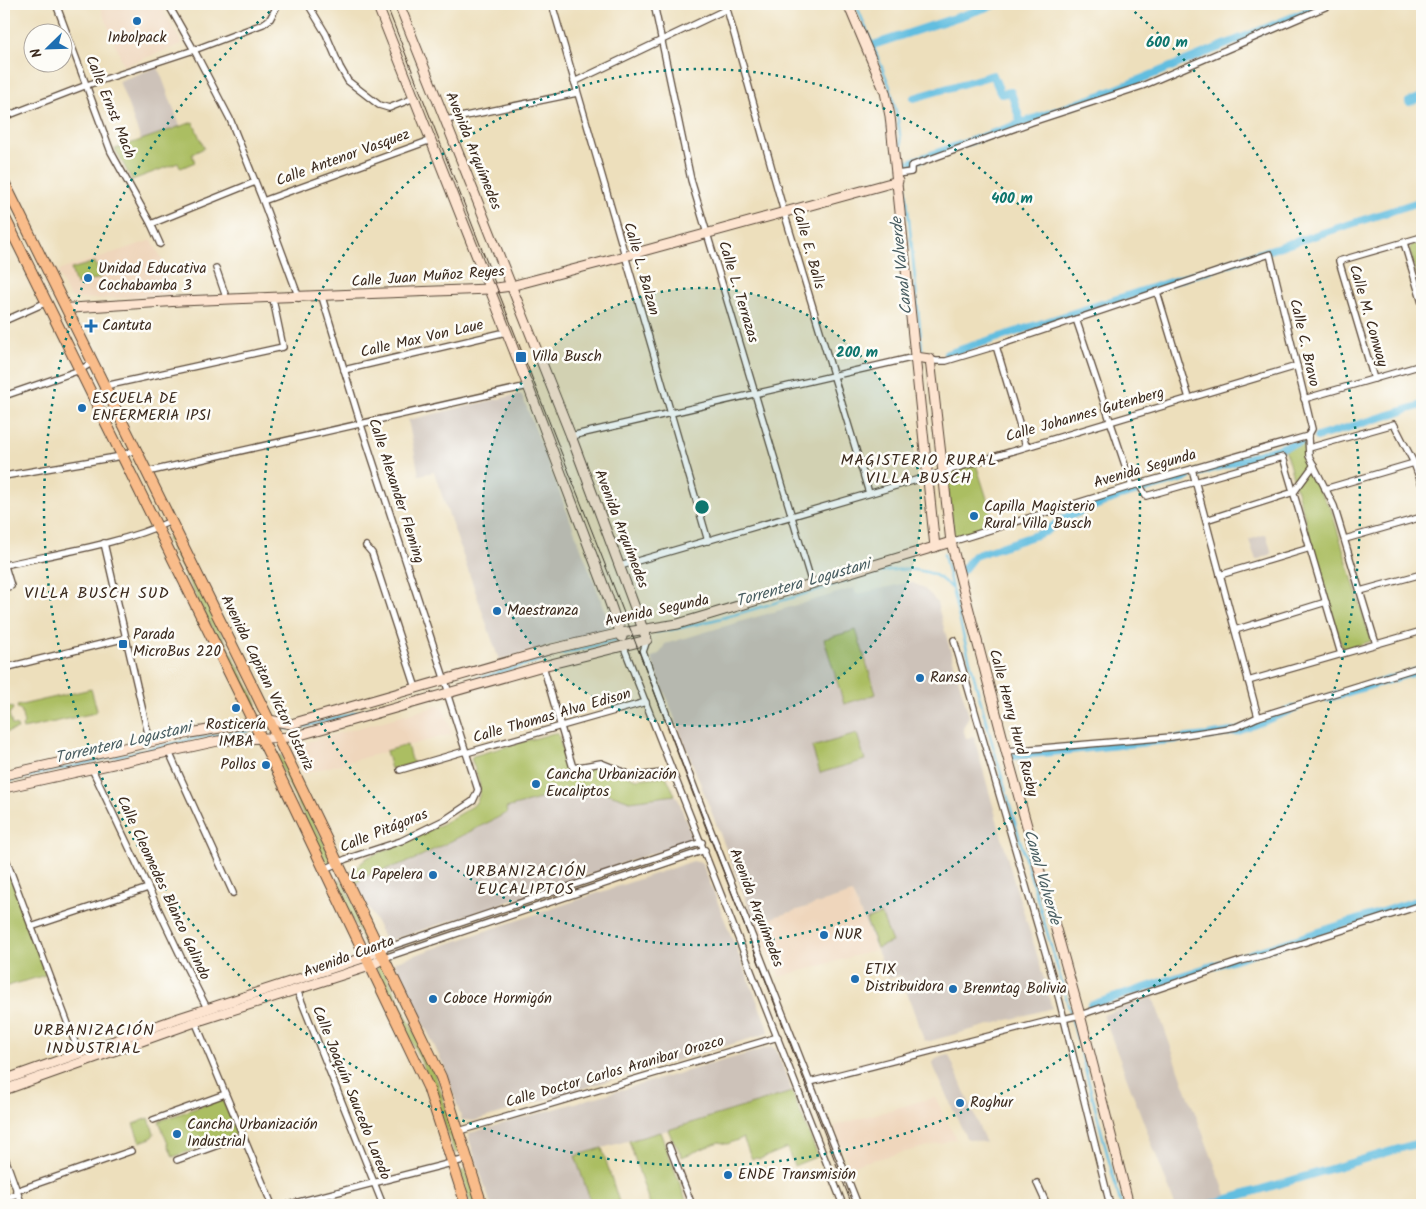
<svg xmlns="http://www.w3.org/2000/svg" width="1426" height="1209" viewBox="0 0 1426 1209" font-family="Kalam,sans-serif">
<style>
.built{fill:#efd6bc}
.industrial{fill:#cdc2b9}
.green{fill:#abbe62;stroke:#737440}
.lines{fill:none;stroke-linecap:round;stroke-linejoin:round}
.stream{stroke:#62bee0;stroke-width:2.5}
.canal{stroke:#62bee0;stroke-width:8}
.street-casing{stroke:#564536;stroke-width:8}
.secondary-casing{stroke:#564536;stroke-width:11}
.primary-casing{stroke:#564536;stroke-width:12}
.street{stroke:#fff;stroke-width:5.5}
.secondary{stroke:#fde4d0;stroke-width:9}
.primary{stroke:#f9bc8a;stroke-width:10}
.tram{stroke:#3b2a1e;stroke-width:1}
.ring{fill:none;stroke:#0f766e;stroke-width:2.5;stroke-dasharray:2.5 5}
.poi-dot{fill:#1f6fb2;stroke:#fdfcf7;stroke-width:2}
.labels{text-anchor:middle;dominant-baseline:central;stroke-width:5;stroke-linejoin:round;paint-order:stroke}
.poi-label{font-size:15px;fill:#3b2a1e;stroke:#fdfcf7;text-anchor:start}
.street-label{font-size:15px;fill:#3b2a1e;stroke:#fdfcf7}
.water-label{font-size:16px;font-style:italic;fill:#495e62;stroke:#fdfcf7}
.neighbourhood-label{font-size:16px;letter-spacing:1px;fill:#3b2a1e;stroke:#fdfcf7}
.centre{fill:#0f766e;stroke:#fdfcf7;stroke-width:2.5}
.ring-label{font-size:15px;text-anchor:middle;font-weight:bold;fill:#0f766e;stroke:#fdfcf7;stroke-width:5;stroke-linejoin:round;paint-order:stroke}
</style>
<rect width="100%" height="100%" fill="#fdfcf7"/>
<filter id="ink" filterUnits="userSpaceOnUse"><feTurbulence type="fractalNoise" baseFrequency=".02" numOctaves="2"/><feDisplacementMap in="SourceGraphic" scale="10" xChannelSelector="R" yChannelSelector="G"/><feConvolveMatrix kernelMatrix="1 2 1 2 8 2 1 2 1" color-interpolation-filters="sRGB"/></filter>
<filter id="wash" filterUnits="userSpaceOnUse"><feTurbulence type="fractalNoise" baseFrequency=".0096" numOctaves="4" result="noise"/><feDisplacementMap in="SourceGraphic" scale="20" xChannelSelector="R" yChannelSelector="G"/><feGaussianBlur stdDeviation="1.12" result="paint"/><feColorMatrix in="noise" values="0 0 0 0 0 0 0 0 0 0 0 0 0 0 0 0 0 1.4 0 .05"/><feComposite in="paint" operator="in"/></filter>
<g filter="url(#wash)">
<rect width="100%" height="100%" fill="#eddfbc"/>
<!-- built -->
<g class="built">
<polygon points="99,4 160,4 182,44 124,66"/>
<polygon points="152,240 163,261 172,291 171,295 168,297 76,299 69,296 57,271"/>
<polygon points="438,706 442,707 445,712 452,734 303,774 295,756 293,750 296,745"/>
<polygon points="852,893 876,950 779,977 775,961 768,955 755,923"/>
<polygon points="935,1097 956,1139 849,1166 834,1126"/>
</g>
<!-- industrial -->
<g class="industrial">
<polygon points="158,67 180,126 141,140 119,81"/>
<polygon points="519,394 522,395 611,626 609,629 499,660 434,472 419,475 408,420"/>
<polygon points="1266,534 1272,554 1256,560 1249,540"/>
<polygon points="910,582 922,587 931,595 937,603 969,716 963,728 966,738 974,737 1013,878 1035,948 1052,1008 930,1041 924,1040 901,976 889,978 852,893 755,923 651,658 660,653 665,644 854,588 856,594"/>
<polygon points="595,789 630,801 675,795 679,801 693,840 386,942 357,884 363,877 413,860 507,813 506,808 555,795"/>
<polygon points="693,861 702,863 768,1028 769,1033 474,1121 462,1120 444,1066 394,962"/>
<polygon points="1153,997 1184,1084 1227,1197 1197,1205 1175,1205 1103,1015"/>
<polygon points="771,1047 776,1049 792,1092 668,1130 576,1155 592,1205 491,1205 469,1139 470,1133"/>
<polygon points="949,1055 986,1143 966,1138 932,1063 937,1058"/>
</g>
<!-- green -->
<g class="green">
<polygon points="193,122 204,148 192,154 195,162 181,168 178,163 132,180 115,149"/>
<polygon points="1422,241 1422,294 1410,252 1410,247 1413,244"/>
<polygon points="95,262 100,278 76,285 71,269"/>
<polygon points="1305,444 1307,462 1311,478 1331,509 1371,641 1343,650 1285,450"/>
<polygon points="976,464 995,524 958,536 954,536 947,478 950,472"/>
<polygon points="172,535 257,704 254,707 251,705 167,539 169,536"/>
<polygon points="856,630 876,694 844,704 824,639"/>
<polygon points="91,689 97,710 95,713 23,729 22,726 24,724 21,710 18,709 17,706"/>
<polygon points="12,707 13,709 9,714 12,725 17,726 18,729 4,733 4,709"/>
<path d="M554,733L558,734L568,769L570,772L601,766L637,779L666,776L675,795L630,801L595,789L555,795L506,808L507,813L413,860L363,877L357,884L350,873L368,857L397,846L440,825L473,806C487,792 476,774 471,758L473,756Z"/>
<polygon points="857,734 865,760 820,773 812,747"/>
<polygon points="407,745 411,760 415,763 391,769 386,751"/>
<polygon points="281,755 332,859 331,862 328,863 325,861 277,759 277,756"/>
<polygon points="4,859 46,975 4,987"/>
<polygon points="340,880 343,882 371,942 368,946 365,945 336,885 337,882"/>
<polygon points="881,914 892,942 877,948 866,920"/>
<polygon points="381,964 436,1077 460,1151 458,1153 454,1152 430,1080 376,968 376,965"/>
<path d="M792,1092L818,1156L794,1166L787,1148L760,1159L756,1158L752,1159L743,1138L727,1144L719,1142L682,1157C678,1147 672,1140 668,1130Z"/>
<polygon points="222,1099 238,1134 173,1157 159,1121"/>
<polygon points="149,1118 154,1134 151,1138 140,1142 133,1124"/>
<polygon points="660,1132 688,1205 650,1205 629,1141"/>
<polygon points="602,1148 620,1205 592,1205 575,1156"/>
<polygon points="465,1169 479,1205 471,1205 461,1174 461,1171"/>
</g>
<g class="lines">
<!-- stream -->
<g class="stream">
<polyline points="856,4 890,87 898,120 904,164"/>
<polyline points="905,180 922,349"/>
<path d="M944,554C978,707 1026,857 1069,1008C1087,1074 1103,1140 1121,1205"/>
<path d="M656,632C709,624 760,607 811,592C843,582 880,567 915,570C932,572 938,575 951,588"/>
<polyline points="561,654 617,640"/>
<polyline points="455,685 545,659"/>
<polyline points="280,728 292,729 299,728 441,689"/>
<polyline points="4,782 196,738 249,731"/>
</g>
<!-- canal -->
<g class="canal">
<polyline points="873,45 997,4"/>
<polyline points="914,98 993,75 1001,94 1011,92 1021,123"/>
<polyline points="1409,102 1422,97"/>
<polyline points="914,161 1107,93 1325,4"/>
<polyline points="904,164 906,163"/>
<polyline points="947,354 1422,201"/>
<polyline points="1317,437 1422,405"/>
<polyline points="1198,473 1303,441"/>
<polyline points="963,570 974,556 1045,532 1062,519 1117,497 1187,477"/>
<polyline points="1328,698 1422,670"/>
<polyline points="1012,756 1207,736 1238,731 1296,708"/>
<polyline points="1091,1005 1422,899"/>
<polyline points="1208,1205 1422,1142"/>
<polyline points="1421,1205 1422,1205"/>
</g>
</g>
</g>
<g filter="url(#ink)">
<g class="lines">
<!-- street casing -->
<g class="street-casing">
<g id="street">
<polyline points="56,4 111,152 151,224 160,244"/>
<polyline points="168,4 194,50 230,119 263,201 299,298"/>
<polyline points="308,4 326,34 340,67 348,81 379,105 389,108 414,98"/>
<polyline points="552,4 708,541"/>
<polyline points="654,4 691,180 812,584"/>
<polyline points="574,82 727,9 784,212 869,493"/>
<polyline points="4,117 87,85 194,50 263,24 270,19 278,4"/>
<polyline points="446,120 577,93"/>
<polyline points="897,174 911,172 911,166 1032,122 1142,86 1332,4"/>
<polyline points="263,201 431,140"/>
<polyline points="151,224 255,182"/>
<polyline points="1404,243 1422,303"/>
<polyline points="216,268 227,300"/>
<polyline points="1157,292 1189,398"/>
<polyline points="322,297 361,425 449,693"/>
<polyline points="1076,319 1132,486"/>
<polyline points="4,321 47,302"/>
<polyline points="996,346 1026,446"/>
<polyline points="930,359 936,361 946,361 996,346 1270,254 1312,429 1308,436"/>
<polyline points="344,370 506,332"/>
<polyline points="1374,379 1339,261 1422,237"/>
<polyline points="105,386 283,347 273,299"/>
<polyline points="4,396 80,370 93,362"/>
<polyline points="1304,399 1422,365"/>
<polyline points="571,436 915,357"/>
<polyline points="1308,436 1309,456 1334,506 1376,644"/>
<polyline points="1309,448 1394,424 1414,463 1422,485"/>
<polyline points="1192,469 1258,717"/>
<polyline points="147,472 528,386"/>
<polyline points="4,476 122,456 136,449"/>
<polyline points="1139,484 1146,496 1283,457 1341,654"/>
<polyline points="1325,489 1414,463"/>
<polyline points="1206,520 1294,492 1314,465"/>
<polyline points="1345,539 1422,517"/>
<polyline points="951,542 1132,486 1308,436"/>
<polyline points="104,543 150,742"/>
<polyline points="366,546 372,553 416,688"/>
<polyline points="4,563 11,586 4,588"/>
<path d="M5,565C58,553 122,544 171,521"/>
<polyline points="620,566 923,478 1297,366"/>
<polyline points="1220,575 1310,548"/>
<polyline points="1360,591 1422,574"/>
<polyline points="1235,630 1326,602"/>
<polyline points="647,640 643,652 705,816 858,1205"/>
<polyline points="954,640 1059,999 1110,1205"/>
<polyline points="623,645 843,1205"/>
<polyline points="543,666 573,768 601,763 633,776 672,772"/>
<polyline points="4,668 126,638"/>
<polyline points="1248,681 1422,631"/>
<polyline points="1006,751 1171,737 1236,727 1258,717 1422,666"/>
<polyline points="169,752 233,893"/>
<polyline points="466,753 646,702"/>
<polyline points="92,769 182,959 208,1010"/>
<polyline points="400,770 465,751"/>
<polyline points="4,854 79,1053"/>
<polyline points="325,869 346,859 401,841 446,819 473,801 478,790 447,693"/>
<polyline points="31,927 148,888"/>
<polyline points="380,950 702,842"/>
<polyline points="384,958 705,850"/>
<polyline points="297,990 383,1205"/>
<polyline points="195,1021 272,1205"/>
<polyline points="810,1082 1056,1019 1063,1019 1080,1015 1241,961 1268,954 1422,905"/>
<polyline points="153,1120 225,1094"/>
<polyline points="459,1131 778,1037"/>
<polyline points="669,1146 692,1205"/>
<polyline points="4,1155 22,1205"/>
<polyline points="177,1160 243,1136"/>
<polyline points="1037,1183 1047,1205"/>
<polyline points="16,1191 131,1151"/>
<polyline points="4,1198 17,1194"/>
<polyline points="287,1205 467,1159"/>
</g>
</g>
<!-- secondary casing -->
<g class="secondary-casing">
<g id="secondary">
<polyline points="377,4 528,386 606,592 622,637"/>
<polyline points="848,4 885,92 890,116 935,547"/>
<polyline points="67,309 72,308 180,301 489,289 511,286 625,256 898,181"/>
<polyline points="915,357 930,359 951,542 1006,751 1080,1015 1129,1205"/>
<polyline points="4,775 190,733 269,720 291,724 552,649 621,633 678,624 951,542"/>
<polyline points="4,788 218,741 244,739 293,737 543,666 647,640 571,436 399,4"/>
<polyline points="4,1080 179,1018 366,957 380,950"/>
<polyline points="4,1090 195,1022 370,966 384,958"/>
</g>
</g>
<!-- primary casing -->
<g class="primary-casing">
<g id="primary">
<polyline points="4,182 269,720 441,1077 482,1205"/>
<polyline points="4,216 272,760 428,1087 466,1205"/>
</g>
</g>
<!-- street -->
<use href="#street" class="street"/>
<!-- secondary -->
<use href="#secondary" class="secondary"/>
<!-- primary -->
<use href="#primary" class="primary"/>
<!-- tram -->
<polyline class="tram" points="386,4 631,631 852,1205"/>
</g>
</g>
<!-- distance rings -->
<circle cx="702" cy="507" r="219" fill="#0f766e" fill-opacity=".12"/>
<g class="ring">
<circle cx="702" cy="507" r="219"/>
<circle cx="702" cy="507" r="438"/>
<path d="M1129 7A658 658 0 1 1 275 7"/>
</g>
<!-- markers -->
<g class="poi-dot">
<circle cx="137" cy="21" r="5"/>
<circle cx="88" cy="278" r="5"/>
<path d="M88.5 318.5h5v5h5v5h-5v5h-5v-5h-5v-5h5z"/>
<rect x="515" y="351" width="12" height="12" rx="2.5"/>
<circle cx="82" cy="408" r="5"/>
<circle cx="974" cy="516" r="5"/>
<circle cx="497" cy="611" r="5"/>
<rect x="118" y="639" width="10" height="10" rx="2.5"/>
<circle cx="920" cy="678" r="5"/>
<circle cx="236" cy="708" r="5"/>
<circle cx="266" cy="765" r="5"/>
<circle cx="536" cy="784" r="5"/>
<circle cx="433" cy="875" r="5"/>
<circle cx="824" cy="935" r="5"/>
<circle cx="855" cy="979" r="5"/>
<circle cx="953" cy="989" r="5"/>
<circle cx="433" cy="999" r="5"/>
<circle cx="960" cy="1103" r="5"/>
<circle cx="177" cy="1134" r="5"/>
<circle cx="728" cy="1175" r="5"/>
</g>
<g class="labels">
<!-- poi labels -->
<g class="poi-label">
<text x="137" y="38" text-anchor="middle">Inbolpack</text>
<text x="98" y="269">Unidad Educativa<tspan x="98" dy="17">Cochabamba 3</tspan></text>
<text x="102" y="326">Cantuta</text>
<text x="532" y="357">Villa Busch</text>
<text x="92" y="399">ESCUELA DE<tspan x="92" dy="17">ENFERMERIA IPSI</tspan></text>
<text x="984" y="507">Capilla Magisterio<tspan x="984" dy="17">Rural Villa Busch</tspan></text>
<text x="507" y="611">Maestranza</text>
<text x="133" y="635">Parada<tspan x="133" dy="17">MicroBus 220</tspan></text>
<text x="930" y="678">Ransa</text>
<text x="236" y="725" text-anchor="middle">Rosticería<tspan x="236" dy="17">IMBA</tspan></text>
<text x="256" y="765" text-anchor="end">Pollos</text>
<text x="546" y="775">Cancha Urbanización<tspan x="546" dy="17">Eucaliptos</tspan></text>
<text x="423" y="875" text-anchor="end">La Papelera</text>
<text x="834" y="935">NUR</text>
<text x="865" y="970">ETIX<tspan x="865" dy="17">Distribuidora</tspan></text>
<text x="963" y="989">Brenntag Bolivia</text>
<text x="443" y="999">Coboce Hormigón</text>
<text x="970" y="1103">Roghur</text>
<text x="187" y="1125">Cancha Urbanización<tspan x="187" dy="17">Industrial</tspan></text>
<text x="738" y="1175">ENDE Transmisión</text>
</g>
<!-- street labels -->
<g class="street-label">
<text transform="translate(110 107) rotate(68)">Calle Ernst Mach</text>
<text transform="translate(473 151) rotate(68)">Avenida Arquímedes</text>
<text transform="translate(343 158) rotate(-20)">Calle Antenor Vasquez</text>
<text transform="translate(808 248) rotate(74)">Calle E. Balls</text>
<text transform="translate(641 269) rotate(74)">Calle L. Balzan</text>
<text transform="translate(428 277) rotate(-4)">Calle Juan Muñoz Reyes</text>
<text transform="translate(738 292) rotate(73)">Calle L. Terrazas</text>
<text transform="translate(1368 316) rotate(74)">Calle M. Conway</text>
<text transform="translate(422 339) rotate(-13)">Calle Max Von Laue</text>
<text transform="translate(1304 343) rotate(77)">Calle C. Bravo</text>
<text transform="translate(1085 415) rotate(-16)">Calle Johannes Gutenberg</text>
<text transform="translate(1145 469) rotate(-16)">Avenida Segunda</text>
<text transform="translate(396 491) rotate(72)">Calle Alexander Fleming</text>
<text transform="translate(621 529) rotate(69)">Avenida Arquímedes</text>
<text transform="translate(657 611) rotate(-12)">Avenida Segunda</text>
<text transform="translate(267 683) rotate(64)">Avenida Capitan Víctor Ustariz</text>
<text transform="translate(552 716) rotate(-16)">Calle Thomas Alva Edison</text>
<text transform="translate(1013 723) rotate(75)">Calle Henry Hurd Rusby</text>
<text transform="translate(384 831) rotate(-22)">Calle Pitágoras</text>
<text transform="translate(163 888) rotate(65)">Calle Cleomedes Blanco Galindo</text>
<text transform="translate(756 908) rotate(69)">Avenida Arquímedes</text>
<text transform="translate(349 957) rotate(-20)">Avenida Cuarta</text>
<text transform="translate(615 1072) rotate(-16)">Calle Doctor Carlos Aranibar Orozco</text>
<text transform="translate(351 1093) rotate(68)">Calle Joaquín Saucedo Laredo</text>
</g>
<!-- water labels -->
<g class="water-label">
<text transform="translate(902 266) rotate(-96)">Canal Valverde</text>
<text transform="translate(803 583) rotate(-16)">Torrentera Logustani</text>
<text transform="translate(123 743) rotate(-13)">Torrentera Logustani</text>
<text transform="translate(1042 877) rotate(74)">Canal Valverde</text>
</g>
<!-- neighbourhood labels -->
<g class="neighbourhood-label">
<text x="919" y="460">MAGISTERIO RURAL<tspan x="919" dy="18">VILLA BUSCH</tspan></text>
<text x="97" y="593">VILLA BUSCH SUD</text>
<text x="526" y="871">URBANIZACIÓN<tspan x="526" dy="18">EUCALIPTOS</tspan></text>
<text x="94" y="1030">URBANIZACIÓN<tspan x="94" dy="18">INDUSTRIAL</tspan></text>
</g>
</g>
<circle cx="702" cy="507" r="8" class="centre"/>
<g class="ring-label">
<text x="1167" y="47">600 m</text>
<text x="1012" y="203">400 m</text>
<text x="857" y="357">200 m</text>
</g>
<!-- margin -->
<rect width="1426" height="1209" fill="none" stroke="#fdfcf7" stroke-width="20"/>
<!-- north arrow -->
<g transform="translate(48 48) rotate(247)"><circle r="24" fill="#fdfcf7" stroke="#afa8a0"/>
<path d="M0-4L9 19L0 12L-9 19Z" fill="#1f6fb2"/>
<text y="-8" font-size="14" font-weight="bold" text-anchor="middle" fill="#3b2a1e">N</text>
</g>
</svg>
